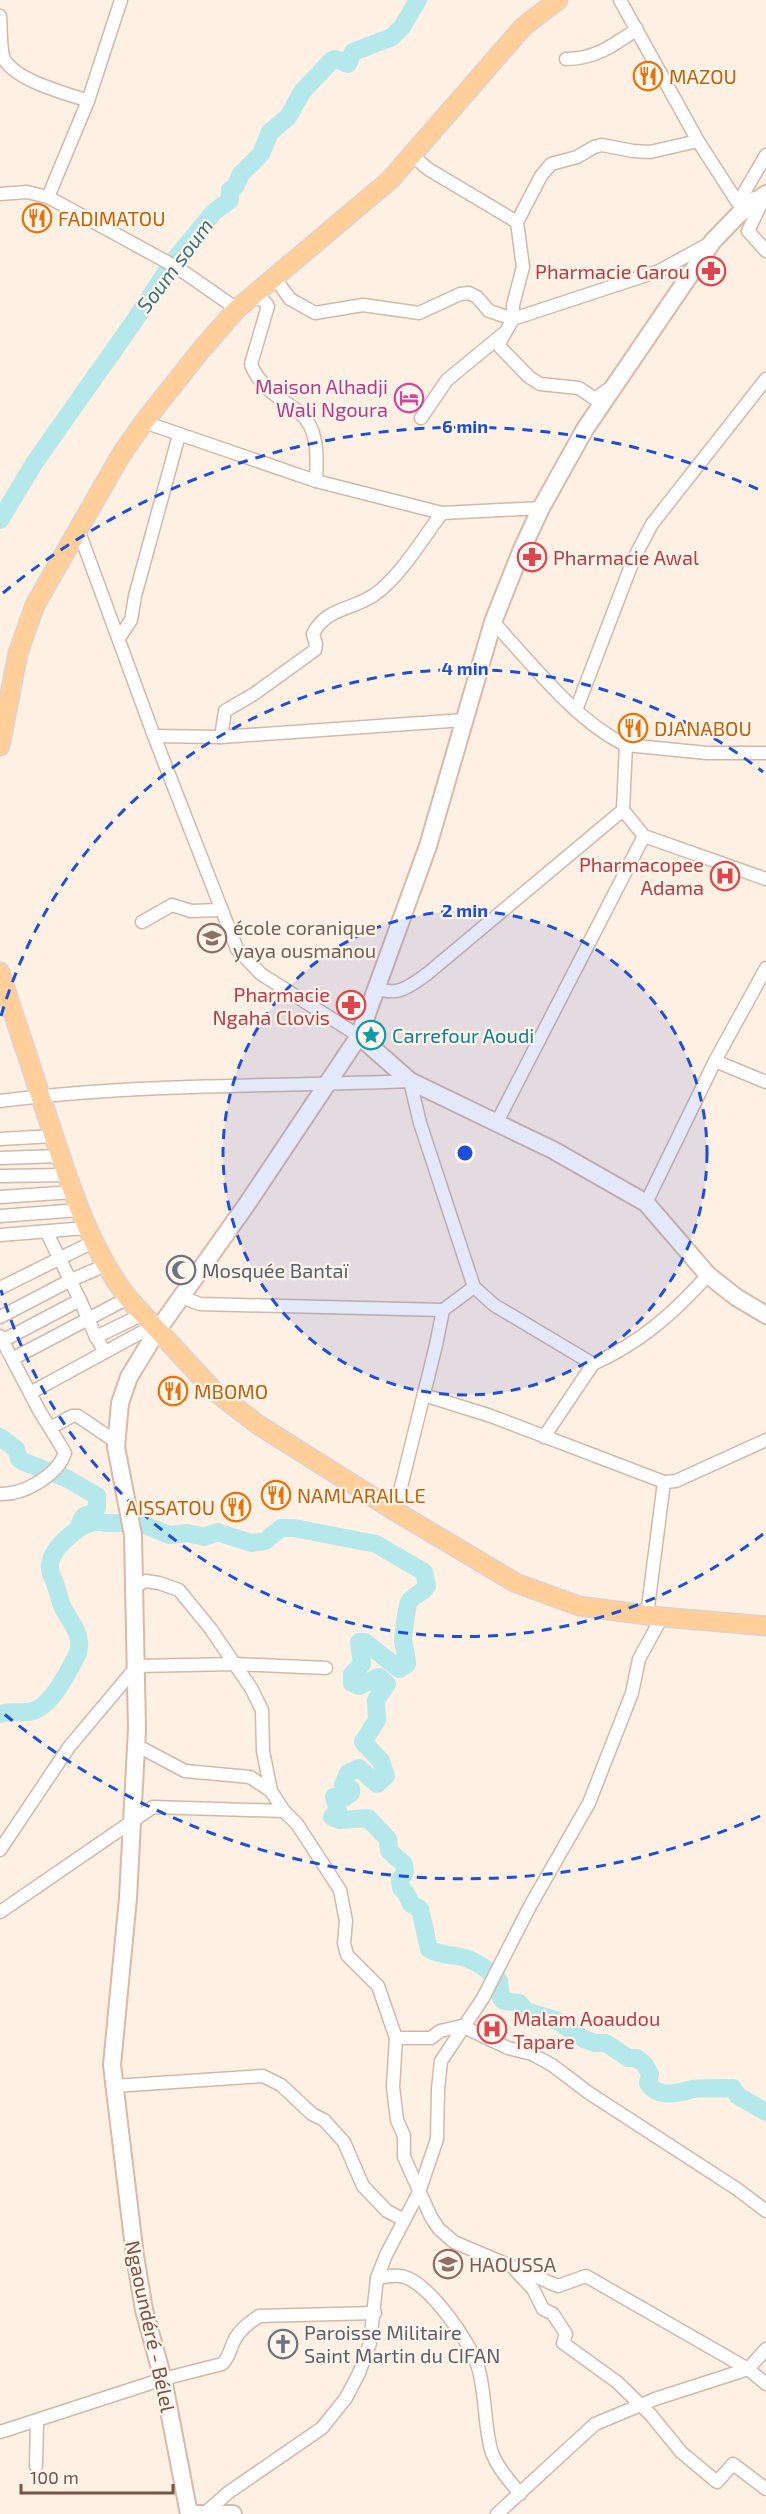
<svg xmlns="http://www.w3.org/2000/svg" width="766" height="2514" viewBox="0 0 766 2514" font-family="'Exo 2',sans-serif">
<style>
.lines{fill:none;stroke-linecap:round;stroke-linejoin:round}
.river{stroke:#b5e8ea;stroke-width:18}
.street-casing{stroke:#d3b8aa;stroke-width:15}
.secondary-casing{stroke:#d9b9a9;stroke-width:20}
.primary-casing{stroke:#dcd2cf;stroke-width:21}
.street{stroke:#fff;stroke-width:12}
.secondary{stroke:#fff;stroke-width:16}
.primary{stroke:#ffce99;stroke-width:18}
.ring{fill:none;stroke:#1d4ed8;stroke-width:3;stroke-dasharray:10 8}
.labels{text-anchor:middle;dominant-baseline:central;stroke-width:4.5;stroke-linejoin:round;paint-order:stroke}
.food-label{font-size:20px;fill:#c56008;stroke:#fff5eb;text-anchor:start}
.health-label{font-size:20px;fill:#be3a42;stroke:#fff5eb;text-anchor:end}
.hotel-label{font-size:20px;fill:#b23c85;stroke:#fff5eb;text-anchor:end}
.education-label{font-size:20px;fill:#785e54;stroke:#fff5eb;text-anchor:start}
.culture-label{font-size:20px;fill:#0d838f;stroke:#fff5eb;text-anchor:start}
.worship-label{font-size:20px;fill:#5b616d;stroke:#fff5eb;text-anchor:start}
.street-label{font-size:20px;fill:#795346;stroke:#fff5eb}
.water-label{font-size:21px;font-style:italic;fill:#357479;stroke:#fff5eb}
.centre{fill:#1d4ed8;stroke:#fff5eb;stroke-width:3}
.ring-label{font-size:18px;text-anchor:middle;font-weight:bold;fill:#1d4ed8;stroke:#fff5eb;stroke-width:4.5;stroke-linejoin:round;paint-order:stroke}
</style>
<rect width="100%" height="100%" fill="#fef0e2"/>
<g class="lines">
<!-- river -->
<g class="river">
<polyline points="0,520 35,462 135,320 174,260 214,212 230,200 230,190 235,187 241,174 261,154 270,132 288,117 302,92 332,60 336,59 348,64 353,52 392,37 402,27 418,0"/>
<path d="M0,1437L16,1449L19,1459L24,1462L66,1478L97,1496V1508L92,1513L84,1516L80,1523L82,1526L96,1521L106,1523H140L169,1535L187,1533L204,1537L217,1532L251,1543L265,1541L281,1528H294L376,1544L424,1572L427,1586C422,1594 413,1595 409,1602C407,1606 403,1635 403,1640C404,1648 407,1656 407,1664L399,1669L365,1642H359L362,1664L352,1674V1683L359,1686L379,1677L387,1684L376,1700L377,1720L363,1742L381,1761L386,1776L377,1784L359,1768L348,1773L343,1785L351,1789V1793L344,1798L334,1797L338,1810L332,1817L339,1820L368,1818L388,1839L389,1851L404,1864L405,1872L400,1880L401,1888L406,1893L411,1904L420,1909L429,1949C437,1954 448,1955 457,1956C474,1959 488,1969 499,1981L501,1998L504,2001L519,2003L526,2011L556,2020L584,2039L595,2043H606L628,2058H637L645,2065L650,2074L648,2083C658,2099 679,2093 693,2089C699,2088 726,2088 733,2088L738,2096L766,2112"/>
<path d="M0,1714C9,1711 18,1713 28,1712C51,1710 69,1670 78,1653C83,1636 72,1624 64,1610C60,1602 58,1592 55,1583C53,1577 49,1572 50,1565C51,1549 70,1535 82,1526"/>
</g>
<!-- street casing -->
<g class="street-casing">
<g id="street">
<polyline points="620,0 698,141 738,203 755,198"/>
<path d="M0,16C1,28 0,48 4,59C16,81 66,93 88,101"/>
<path d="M566,59C595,59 614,45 637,29"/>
<polyline points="413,156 428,169 517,222 523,267 513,305 513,319 500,342 500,347 529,377 540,384 579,388 595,399 607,390"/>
<polyline points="0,194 27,192 48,197 178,268 237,309"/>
<polyline points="765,196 748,231 766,251"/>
<polyline points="48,197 88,101 121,0"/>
<polyline points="738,203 766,155"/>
<polyline points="517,222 541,176 551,164 577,157 594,147 602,145 633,151 650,152 698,141"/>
<polyline points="274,277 290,299 315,313 363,305 419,313 460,294 469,293 477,297 489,311 513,319 659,271 712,242"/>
<path d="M252,295L265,302L268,306L251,364C254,374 260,380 267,388C277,398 290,404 301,414C319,430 317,458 316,481"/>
<polyline points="421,418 447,380 503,334"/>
<polyline points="144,422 316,481 442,513 541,508"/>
<polyline points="78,529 154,736 237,949 261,974 359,1036"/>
<polyline points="119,638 131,620 135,596 179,435"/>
<polyline points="576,710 634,558 652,524 766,379"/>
<polyline points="154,736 221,737 464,720"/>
<path d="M221,737L225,711L254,694L315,650L316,644L313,634C325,608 352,610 374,595C401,576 422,539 442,513"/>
<polyline points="626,745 707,753 766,753"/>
<polyline points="623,810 644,836 766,879"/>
<polyline points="142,922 172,905 191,911 221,910"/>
<path d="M377,988C398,997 410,986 427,974L623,810L626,745C576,722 531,662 493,622"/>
<polyline points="715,1061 766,1082"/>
<path d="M0,1101C136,1083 273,1087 410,1081L420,1123L474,1287L494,1305L593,1364C640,1343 674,1313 708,1275"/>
<polyline points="496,1124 644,836"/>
<polyline points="0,1139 54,1136"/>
<polyline points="0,1158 61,1156"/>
<polyline points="0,1176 67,1175"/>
<polyline points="0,1197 73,1192"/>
<polyline points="646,1203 715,1061 766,968"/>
<polyline points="0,1216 79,1210"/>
<polyline points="47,1233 80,1300 96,1337 105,1352"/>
<polyline points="0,1235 86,1228"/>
<polyline points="0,1288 93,1242"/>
<polyline points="181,1297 200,1304 443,1310 474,1287"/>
<polyline points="0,1317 71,1280 106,1265"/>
<polyline points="0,1336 40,1412 50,1428 72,1416 78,1416 116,1442"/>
<polyline points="96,1337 141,1315"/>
<polyline points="2,1341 80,1300"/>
<polyline points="14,1358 128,1298"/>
<polyline points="30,1393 153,1326"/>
<polyline points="424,1395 491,1416 664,1482 676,1481 766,1440"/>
<polyline points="544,1437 593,1364"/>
<path d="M0,1494C23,1495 57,1476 65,1453L50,1428"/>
<polyline points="395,1511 436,1345 443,1310"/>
<polyline points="136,1586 146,1581 159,1583 179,1590 210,1628 251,1688 262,1710 263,1751 271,1791 284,1811 297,1824 340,1890 346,1921 344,1943 347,1955 378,1986 396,2038 431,2038 440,2031 462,2026 508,2048 532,2054 552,2065 589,2093 737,2189 766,2211"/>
<polyline points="647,1615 664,1482"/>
<polyline points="136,1745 185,1771 250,1777 271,1791"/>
<polyline points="0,1850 69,1747 137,1666 236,1664 326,1668"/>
<polyline points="0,1912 153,1807 284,1811"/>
<polyline points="396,2038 393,2087 397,2120 404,2136 404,2157 431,2217 439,2229 454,2242 558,2286 586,2276 748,2369 766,2384"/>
<polyline points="114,2086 263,2076 281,2085 312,2114 324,2120 344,2142 363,2186 387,2211 404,2220"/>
<polyline points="516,2271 533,2289 543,2309 553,2314 566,2334 563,2343 617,2382 651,2415 681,2452 717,2482 733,2464 766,2489"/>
<path d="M377,2278C385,2277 393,2275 400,2276C426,2278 471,2343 478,2367C486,2393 484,2428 492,2453C498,2469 510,2481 520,2494"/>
<path d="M0,2432L163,2379L222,2364C229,2358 230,2349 234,2341C239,2330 249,2323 259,2316L375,2313"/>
<polyline points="36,2466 37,2421"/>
<polyline points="206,2512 229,2492 322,2428 346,2398 359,2373 370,2343 377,2278 386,2255 419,2192 437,2139 438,2089 441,2061 483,1998 530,1906 589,1803 632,1693 639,1659 662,1617"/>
<polyline points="497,2514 595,2424 655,2399 748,2369 766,2349"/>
</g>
</g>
<!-- secondary casing -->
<g class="secondary-casing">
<g id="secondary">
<polyline points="359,1036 410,1081 553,1150 646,1203 708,1275 736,1297 766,1315"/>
<polyline points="189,2514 163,2379 144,2310 135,2256 112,2065 128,1898 137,1729 133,1535 116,1447 120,1403 129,1377 157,1331 247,1204 359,1036 428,846 493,622 522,549 541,508 585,429 713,241 738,215 766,194"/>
<polyline points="194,2514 233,2514"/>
</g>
</g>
<!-- primary casing -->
<g class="primary-casing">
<g id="primary">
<polyline points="0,746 18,653 35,605 121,455 144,422 201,350 237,309 390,180 523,27 558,0"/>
<path d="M0,972C13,1014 28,1056 41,1098C65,1167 83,1239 128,1298L213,1390L257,1424L395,1511L516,1583L579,1606L662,1617L766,1626"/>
</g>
</g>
<!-- street -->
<use href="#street" class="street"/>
<!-- secondary -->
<use href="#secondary" class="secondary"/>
<!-- primary -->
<use href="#primary" class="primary"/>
</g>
<!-- distance rings -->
<circle cx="465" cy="1153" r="242" fill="#1d4ed8" fill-opacity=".12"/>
<g class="ring">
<circle cx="465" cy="1153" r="242"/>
<path d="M763 1534A484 484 0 0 1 1 1290M1 1016A484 484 0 0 1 763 772"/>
<path d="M760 1816A726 726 0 0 1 3 1713M3 593A726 726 0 0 1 760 490"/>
</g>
<!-- icons -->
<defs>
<g id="restaurant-ring" transform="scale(1.5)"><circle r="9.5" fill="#fff5eb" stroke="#e8710a" stroke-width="1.5"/><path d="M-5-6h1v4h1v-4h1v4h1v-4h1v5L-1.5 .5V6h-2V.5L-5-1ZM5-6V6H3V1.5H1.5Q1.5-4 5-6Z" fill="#e8710a"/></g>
<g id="pharmacy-ring" transform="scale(1.5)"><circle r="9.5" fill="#fff5eb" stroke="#e0444e" stroke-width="1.5"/><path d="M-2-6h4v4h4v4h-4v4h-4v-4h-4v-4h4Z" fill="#e0444e"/></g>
<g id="hotel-ring" transform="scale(1.5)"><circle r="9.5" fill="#fff5eb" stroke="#d1479c" stroke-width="1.5"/><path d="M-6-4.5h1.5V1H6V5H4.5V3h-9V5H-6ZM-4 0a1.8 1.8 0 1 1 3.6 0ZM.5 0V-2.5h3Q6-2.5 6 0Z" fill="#d1479c"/></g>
<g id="hospital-ring" transform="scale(1.5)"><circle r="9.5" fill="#fff5eb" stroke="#e0444e" stroke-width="1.5"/><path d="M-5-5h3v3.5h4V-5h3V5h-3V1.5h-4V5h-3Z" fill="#e0444e"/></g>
<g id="school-ring" transform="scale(1.5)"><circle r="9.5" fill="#fff5eb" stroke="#8d6e63" stroke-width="1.5"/><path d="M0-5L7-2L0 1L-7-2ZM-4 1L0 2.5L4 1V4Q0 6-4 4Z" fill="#8d6e63"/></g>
<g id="sight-ring" transform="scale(1.5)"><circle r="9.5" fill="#fff5eb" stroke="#0f9aa8" stroke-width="1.5"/><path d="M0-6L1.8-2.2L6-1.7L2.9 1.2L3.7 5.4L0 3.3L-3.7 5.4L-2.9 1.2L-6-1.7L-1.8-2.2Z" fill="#0f9aa8"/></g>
<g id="mosque-ring" transform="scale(1.5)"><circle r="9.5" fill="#fff5eb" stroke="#6b7280" stroke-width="1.5"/><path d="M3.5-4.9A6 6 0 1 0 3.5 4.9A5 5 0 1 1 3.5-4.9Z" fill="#6b7280"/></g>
<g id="church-ring" transform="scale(1.5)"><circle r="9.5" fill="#fff5eb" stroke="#6b7280" stroke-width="1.5"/><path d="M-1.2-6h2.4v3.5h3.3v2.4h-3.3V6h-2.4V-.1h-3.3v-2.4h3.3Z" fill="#6b7280"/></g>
</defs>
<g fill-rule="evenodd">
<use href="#restaurant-ring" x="648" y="76"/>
<use href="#restaurant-ring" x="37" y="218"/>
<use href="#pharmacy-ring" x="711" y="271"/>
<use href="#hotel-ring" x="409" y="398"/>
<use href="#pharmacy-ring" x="532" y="557"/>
<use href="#restaurant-ring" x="633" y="728"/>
<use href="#hospital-ring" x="725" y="876"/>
<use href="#school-ring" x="212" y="938"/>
<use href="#pharmacy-ring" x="351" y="1005"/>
<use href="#sight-ring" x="371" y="1035"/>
<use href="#mosque-ring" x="181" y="1270"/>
<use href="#restaurant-ring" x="173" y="1391"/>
<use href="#restaurant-ring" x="276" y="1495"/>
<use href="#restaurant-ring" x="236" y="1507"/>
<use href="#hospital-ring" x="492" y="2029"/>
<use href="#school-ring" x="448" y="2264"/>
<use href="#church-ring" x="283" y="2344"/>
</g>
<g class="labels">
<!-- food labels -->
<g class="food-label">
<text x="669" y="76">MAZOU</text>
<text x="58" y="218">FADIMATOU</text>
<text x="654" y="728">DJANABOU</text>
<text x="194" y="1391">MBOMO</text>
<text x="297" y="1495">NAMLARAILLE</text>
<text x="215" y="1507" text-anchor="end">AISSATOU</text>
</g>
<!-- health labels -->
<g class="health-label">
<text x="690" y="271">Pharmacie Garou</text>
<text x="553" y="557" text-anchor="start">Pharmacie Awal</text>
<text x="704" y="864">Pharmacopee<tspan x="704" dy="23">Adama</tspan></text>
<text x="330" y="994">Pharmacie<tspan x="330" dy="23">Ngaha Clovis</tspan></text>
<text x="513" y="2018" text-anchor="start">Malam Aoaudou<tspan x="513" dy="23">Tapare</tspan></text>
</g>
<!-- hotel labels -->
<g class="hotel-label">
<text x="388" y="386">Maison Alhadji<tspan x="388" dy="23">Wali Ngoura</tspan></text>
</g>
<!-- education labels -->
<g class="education-label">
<text x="233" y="927">école coranique<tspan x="233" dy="23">yaya ousmanou</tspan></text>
<text x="469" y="2264">HAOUSSA</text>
</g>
<!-- culture labels -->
<g class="culture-label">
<text x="392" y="1035">Carrefour Aoudi</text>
</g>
<!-- worship labels -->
<g class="worship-label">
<text x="202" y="1270">Mosquée Bantaï</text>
<text x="304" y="2332">Paroisse Militaire<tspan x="304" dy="23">Saint Martin du CIFAN</tspan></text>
</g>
<!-- street labels -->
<g class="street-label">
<text transform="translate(151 2326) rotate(78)">Ngaoundéré - Bélel</text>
</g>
<!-- water labels -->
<g class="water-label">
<text transform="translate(174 265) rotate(-53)">Soum soum</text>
</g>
</g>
<circle cx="465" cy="1153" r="9" class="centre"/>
<g class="ring-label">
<text x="465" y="433">6 min</text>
<text x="465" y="675">4 min</text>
<text x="465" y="917">2 min</text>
</g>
<!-- scale -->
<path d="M21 2484v9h152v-9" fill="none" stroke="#795346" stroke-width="3"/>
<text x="30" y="2484" font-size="18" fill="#795346" stroke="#fff5eb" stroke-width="4.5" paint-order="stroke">100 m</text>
</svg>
